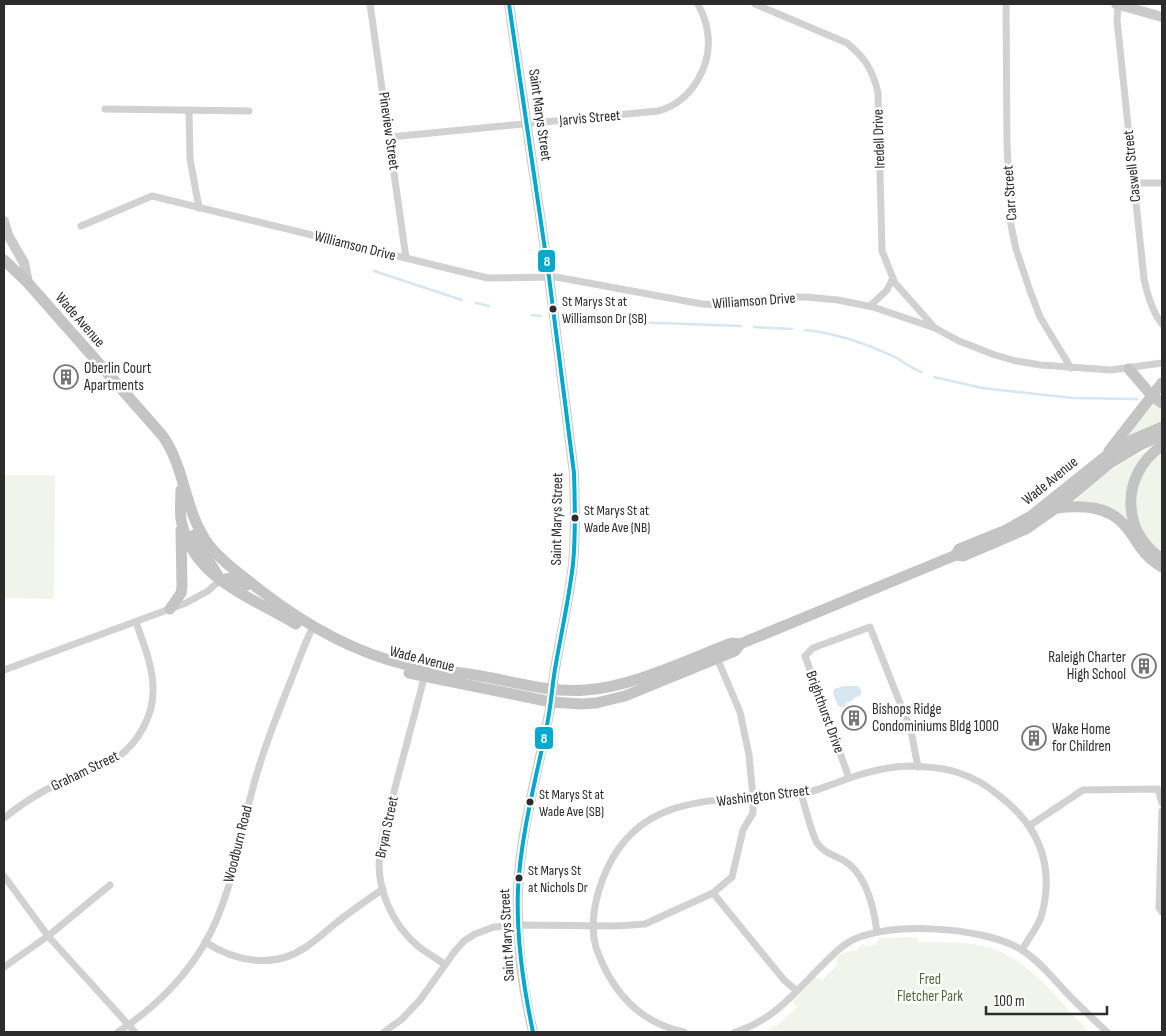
<svg xmlns="http://www.w3.org/2000/svg" width="1166" height="1036" viewBox="0 0 1166 1036" font-family="'Sofia Sans Condensed',sans-serif">
<style>
.green{fill:#f0f4ea}
.water{fill:#d6e7f2}
.lines{fill:none;stroke-linecap:round;stroke-linejoin:round}
.stream{stroke:#d6e7f2;stroke-width:2.5}
.street{stroke:#d1d1d1;stroke-width:7}
.secondary{stroke:#cacaca;stroke-width:10}
.primary{stroke:#c4c4c4;stroke-width:11}
.bus-1-casing{stroke:#fff;stroke-width:8}
.bus-1{stroke:#00a9ce;stroke-width:4}
.bus-dot{fill:#2c2c2c;stroke:#fff;stroke-width:2}
.labels{text-anchor:middle;dominant-baseline:central;stroke-width:5;stroke-linejoin:round;paint-order:stroke}
.bus-label{font-size:14px;fill:#2c2c2c;stroke:#fff;text-anchor:start}
.street-label{font-size:15px;fill:#2c2c2c;stroke:#fff}
.poi-label{font-size:15px;fill:#2c2c2c;stroke:#fff;text-anchor:start}
.park-label{font-size:15px;fill:#506938;stroke:#fff}
.line-badge{stroke:#fff;stroke-width:2}
.badge-label{font-size:14px;text-anchor:middle;font-weight:bold;fill:#fff}
</style>
<rect width="100%" height="100%" fill="#fff"/>
<!-- green -->
<g class="green">
<polygon points="1149,402 1162,407 1162,423 1124,439"/>
<path d="M1147,451L1138,462L1132,528L1075,502C1094,482 1121,460 1147,451Z"/>
<polygon points="1162,455 1162,555 1148,540 1136,512 1138,480 1153,458"/>
<polygon points="4,475 55,475 54,599 4,598"/>
<path d="M917,937L919,942C943,942 969,941 991,948C1033,962 1059,1002 1089,1032H766L780,1023L797,1007L793,1002L815,977L822,980L837,965V957L845,952L856,951L863,943L866,947L876,944L879,938Z"/>
</g>
<!-- water -->
<polygon class="water" points="844,686 858,686 861,690 861,695 854,698 852,701 846,703 845,707 840,707 837,704 833,693 834,689"/>
<g class="lines">
<!-- stream -->
<g class="stream">
<polyline points="374,271 462,300"/>
<polyline points="476,303 489,306"/>
<polyline points="532,315 541,316"/>
<polyline points="566,318 630,322 741,326"/>
<polyline points="754,327 792,329"/>
<path d="M805,330C835,333 867,344 895,357C904,362 912,369 922,372"/>
<polyline points="934,377 982,388 1073,398 1137,399"/>
</g>
<!-- street -->
<g class="street">
<polyline points="370,4 406,258"/>
<path d="M755,4L847,43C865,58 873,70 878,93L882,251L895,283L935,328"/>
<polyline points="1006,4 1007,144 1011,225 1016,249 1029,288 1040,317 1071,368"/>
<path d="M1118,5L1117,20L1144,279C1148,296 1152,311 1162,324"/>
<polyline points="105,109 249,111"/>
<polyline points="189,110 190,159 199,208"/>
<path d="M390,137L658,111C692,102 714,64 707,29C706,20 702,12 698,4"/>
<polyline points="1134,183 1162,183"/>
<polyline points="81,226 152,196 475,275 488,278 556,277 702,304 724,305 779,297 806,297 838,300 873,307 935,328 959,341 995,355 1016,361 1041,365 1111,370 1162,363"/>
<polyline points="870,306 887,290 893,278"/>
<polyline points="4,670 186,603 208,591 220,580"/>
<path d="M425,674C415,714 404,753 394,792C389,812 382,832 380,852C375,887 392,925 419,947C427,953 436,958 444,964"/>
<polyline points="849,778 805,656 813,648 870,627 911,731 918,767"/>
<path d="M801,794C806,808 810,830 817,843C823,852 833,855 843,860C866,873 874,908 877,932"/>
<polyline points="1162,811 1159,908 1162,912"/>
<path d="M4,818C20,805 37,794 55,785C75,775 99,769 118,757C139,742 154,714 153,688C153,666 143,643 136,622"/>
<polyline points="1029,826 1083,790 1158,789 1162,803"/>
<polyline points="4,876 48,936 135,1032"/>
<polyline points="713,893 784,980 797,991"/>
<path d="M205,942C236,962 274,969 306,947C317,940 326,931 336,923C351,911 367,900 383,889"/>
<polyline points="4,967 48,936 110,885"/>
<path d="M118,1032C153,1009 184,979 205,943C231,898 238,844 251,795C261,755 276,718 291,680C298,663 304,644 313,627"/>
<polyline points="384,1032 402,1019 420,1000 455,951 464,941 475,934 494,927 519,925 617,926 645,924 713,893 732,877 743,830 753,813 753,797 749,755 740,712 717,658"/>
<path d="M684,1032C640,1023 614,994 598,953C589,931 594,903 602,881C629,807 686,801 756,797C771,796 786,797 801,794C813,792 824,787 836,783C859,774 886,766 912,766C926,767 942,767 956,772C974,777 988,786 1002,798C1040,828 1054,867 1042,914C1039,926 1028,939 1022,950"/>
<path d="M735,1032C783,1018 806,976 843,946C877,918 987,927 1022,950C1038,960 1051,976 1064,990C1077,1004 1092,1018 1107,1032"/>
</g>
<!-- secondary -->
<g class="secondary">
<path d="M509,4L549,277L574,473C575,504 576,534 573,564C569,600 561,634 555,669C553,680 553,692 551,703C540,765 521,826 518,889C516,937 522,986 533,1032"/>
<polyline points="1116,4 1162,17"/>
<polyline points="4,221 8,235 24,263 28,283"/>
</g>
<!-- primary -->
<g class="primary">
<path d="M4,260L28,283L162,435C186,468 184,512 209,545C223,563 243,576 260,590C304,624 352,652 407,665C431,671 456,671 481,676C515,682 551,693 586,690C632,687 689,659 732,643L740,644L956,555L963,556L1026,529L1056,508L1110,463L1142,444L1162,436"/>
<polyline points="1129,369 1152,396 1162,403"/>
<path d="M1162,446C1121,473 1120,531 1162,559"/>
<polyline points="1109,451 1162,383"/>
<path d="M181,490C181,500 179,514 182,524C194,579 253,598 296,624"/>
<path d="M1056,508C1081,505 1110,505 1127,528C1140,545 1142,555 1162,567"/>
<path d="M194,535C200,552 213,564 220,580L232,578L247,585"/>
<polyline points="956,555 959,549 1006,530 1031,516 1106,456 1134,439 1162,427"/>
<polyline points="170,609 181,593 182,587 181,530"/>
<polyline points="409,673 551,702 582,704 596,703 625,696 735,651 740,644"/>
</g>
<!-- bus-1 casing -->
<g class="bus-1-casing">
<path id="bus-1" d="M509,4L549,277L574,473C575,503 576,534 573,564C569,599 561,634 555,669C552,687 551,706 547,725C536,779 521,833 518,889C516,937 523,985 533,1032"/>
</g>
<!-- bus-1 -->
<use href="#bus-1" class="bus-1"/>
</g>
<!-- icons -->
<defs>
<g id="building-ring" transform="scale(1.25)"><circle r="9.5" fill="#fff" stroke="#767676" stroke-width="1.5"/><path d="M-4-6H4V6H1V3H-1V6H-4ZM-2.5-4.3h1.7v1.8h-1.7ZM.8-4.3h1.7v1.8H.8ZM-2.5-1h1.7V.8h-1.7ZM.8-1h1.7V.8H.8Z" fill="#767676"/></g>
</defs>
<g fill-rule="evenodd">
<use href="#building-ring" x="66" y="377"/>
<use href="#building-ring" x="1144" y="666"/>
<use href="#building-ring" x="854" y="718"/>
<use href="#building-ring" x="1034" y="738"/>
</g>
<!-- markers -->
<g class="bus-dot">
<circle cx="553" cy="309" r="4.5"/>
<circle cx="575" cy="518" r="4.5"/>
<circle cx="530" cy="802" r="4.5"/>
<circle cx="519" cy="878" r="4.5"/>
</g>
<g class="labels">
<!-- bus labels -->
<g class="bus-label">
<text x="562" y="301">St Marys St at<tspan x="562" dy="17">Williamson Dr (SB)</tspan></text>
<text x="584" y="510">St Marys St at<tspan x="584" dy="17">Wade Ave (NB)</tspan></text>
<text x="539" y="794">St Marys St at<tspan x="539" dy="17">Wade Ave (SB)</tspan></text>
<text x="528" y="870">St Marys St<tspan x="528" dy="17">at Nichols Dr</tspan></text>
</g>
<!-- street labels -->
<g class="street-label">
<text transform="translate(540 115) rotate(82)">Saint Marys Street</text>
<text transform="translate(590 118) rotate(-5)">Jarvis Street</text>
<text transform="translate(389 131) rotate(82)">Pineview Street</text>
<text transform="translate(879 139) rotate(-92)">Iredell Drive</text>
<text transform="translate(1132 166) rotate(-96)">Caswell Street</text>
<text transform="translate(1010 193) rotate(-94)">Carr Street</text>
<text transform="translate(355 246) rotate(14)">Williamson Drive</text>
<text transform="translate(754 301) rotate(-4)">Williamson Drive</text>
<text transform="translate(80 320) rotate(49)">Wade Avenue</text>
<text transform="translate(1050 481) rotate(-39)">Wade Avenue</text>
<text transform="translate(557 519) rotate(-89)">Saint Marys Street</text>
<text transform="translate(422 659) rotate(14)">Wade Avenue</text>
<text transform="translate(825 712) rotate(70)">Brighthurst Drive</text>
<text transform="translate(85 771) rotate(-26)">Graham Street</text>
<text transform="translate(763 796) rotate(-7)">Washington Street</text>
<text transform="translate(387 827) rotate(-78)">Bryan Street</text>
<text transform="translate(238 844) rotate(-76)">Woodburn Road</text>
<text transform="translate(507 935) rotate(-93)">Saint Marys Street</text>
</g>
<!-- poi labels -->
<g class="poi-label">
<text x="84" y="368">Oberlin Court<tspan x="84" dy="17">Apartments</tspan></text>
<text x="1126" y="657" text-anchor="end">Raleigh Charter<tspan x="1126" dy="17">High School</tspan></text>
<text x="872" y="709">Bishops Ridge<tspan x="872" dy="17">Condominiums Bldg 1000</tspan></text>
<text x="1052" y="729">Wake Home<tspan x="1052" dy="17">for Children</tspan></text>
</g>
<!-- park labels -->
<g class="park-label">
<text x="930" y="979">Fred<tspan x="930" dy="17">Fletcher Park</tspan></text>
</g>
</g>
<g class="line-badge">
<rect x="537" y="249" width="19" height="24" rx="5" fill="#00a9ce"/>
<rect x="534" y="726" width="20" height="24" rx="5" fill="#00a9ce"/>
</g>
<g class="badge-label">
<text x="547" y="266">8</text>
<text x="544" y="743">8</text>
</g>
<!-- border -->
<rect width="1166" height="1036" fill="none" stroke="#2c2c2c" stroke-width="10"/>
<!-- scale -->
<path d="M986 1006v8h121v-8" fill="none" stroke="#2c2c2c" stroke-width="2.5"/>
<text x="994" y="1006" font-size="15" fill="#2c2c2c" stroke="#ffffff" stroke-width="4" paint-order="stroke">100 m</text>
</svg>
